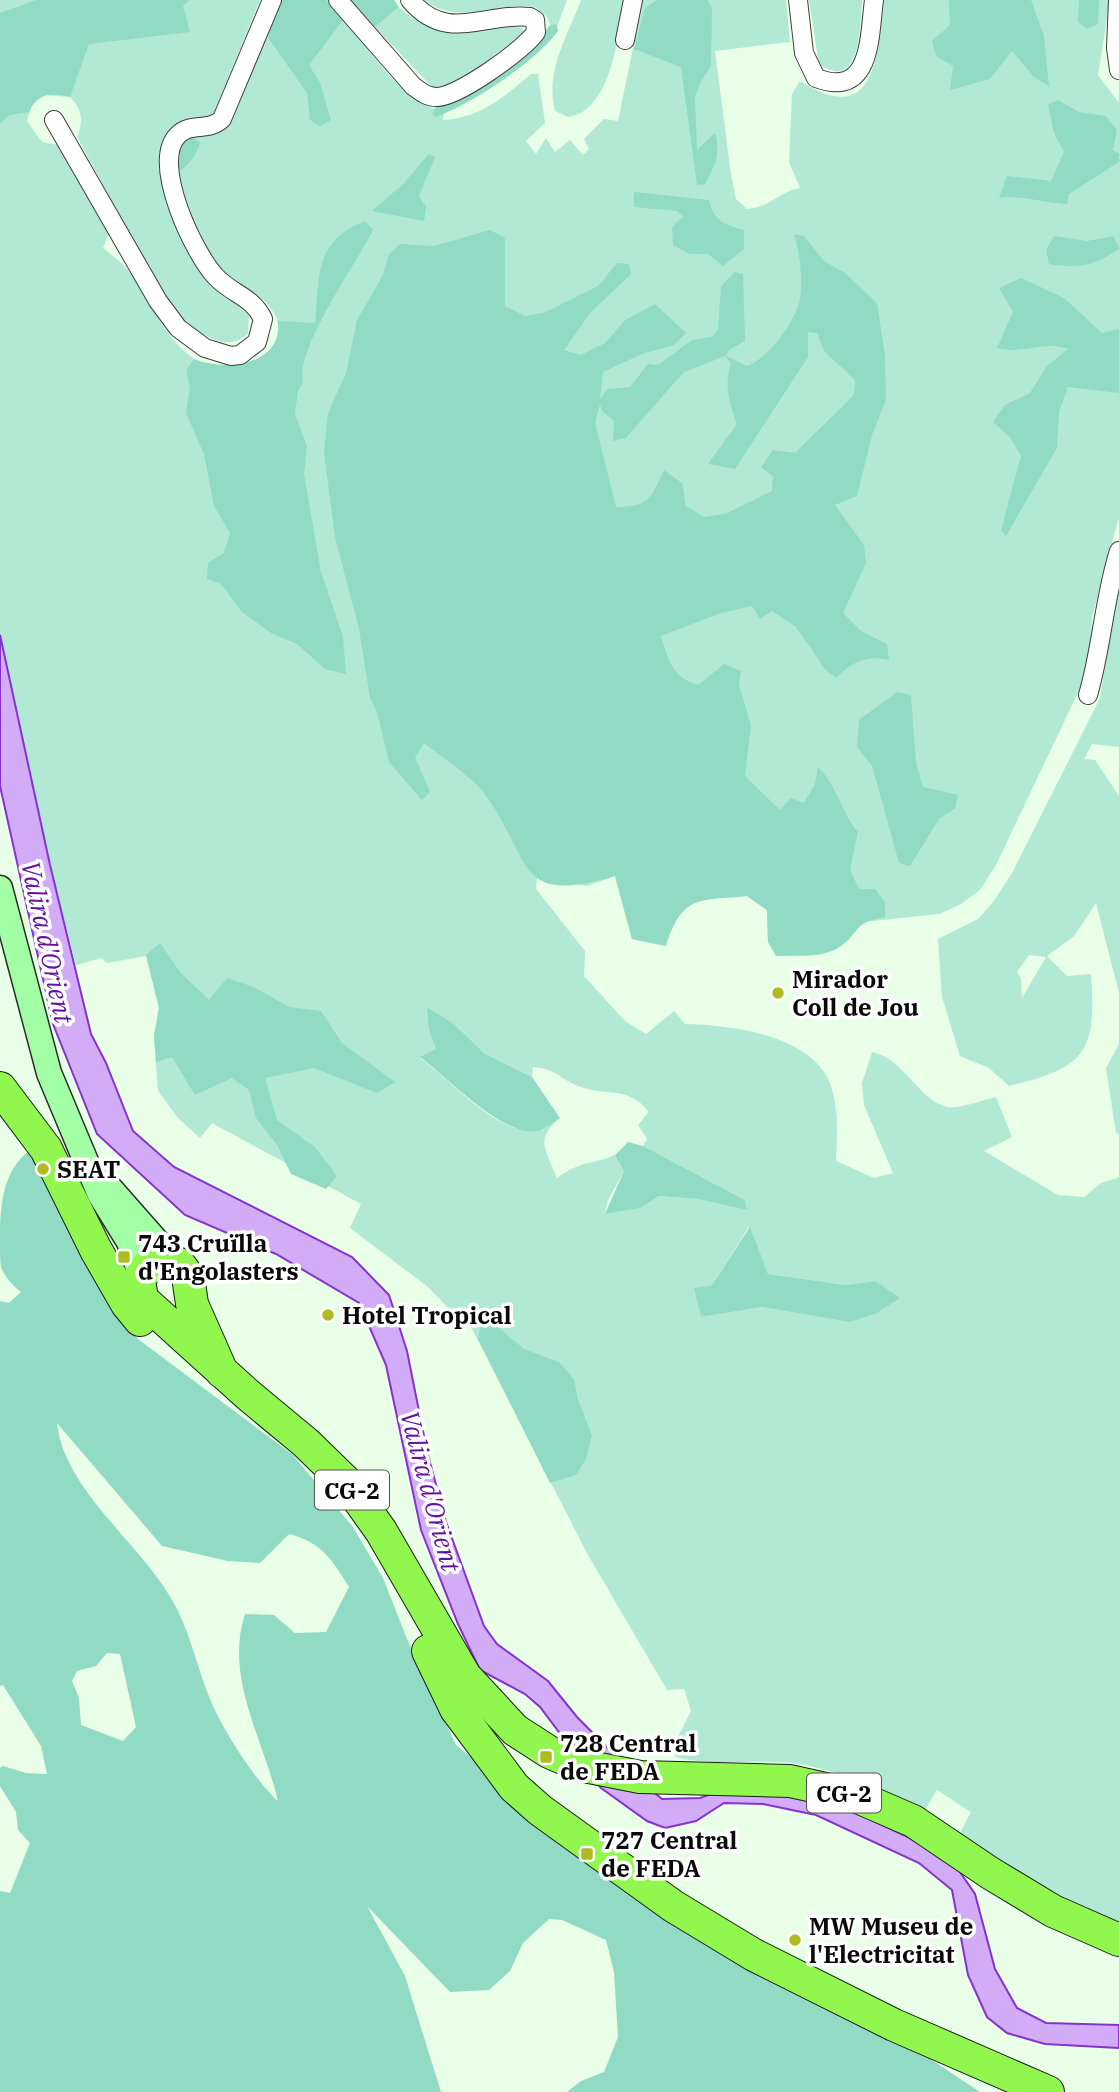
<svg xmlns="http://www.w3.org/2000/svg" width="1119" height="2092" viewBox="0 0 1119 2092" font-family="'IBM Plex Serif',serif">
<style>
.green{fill:#b2e9d4;fill-rule:evenodd}
.forest{fill:#91dac4;fill-rule:evenodd}
.water{fill:#d3acf7;stroke:#8732cf;stroke-width:2}
.lines{fill:none;stroke-linecap:round;stroke-linejoin:round}
.street-casing{stroke:#3d3d3d;stroke-width:20}
.secondary-casing{stroke:#2c2c2c;stroke-width:27}
.highway-casing{stroke:#1b1b1b;stroke-width:34}
.street{stroke:#fff;stroke-width:18}
.secondary{stroke:#a3ffa6;stroke-width:24}
.highway{stroke:#91f74e;stroke-width:32}
.poi-dot{fill:#adbc21;stroke:#fff;stroke-width:2.5}
.labels{text-anchor:middle;dominant-baseline:central;stroke-width:7;stroke-linejoin:round;paint-order:stroke}
.shield{fill:#fff;stroke:#545454;stroke-width:2}
.shield-label{font-size:23px;font-weight:bold;fill:#0a0a0a}
.poi-label{font-size:24px;font-weight:bold;fill:#0a0a0a;stroke:#fff;text-anchor:start}
.water-label{font-size:26px;font-style:italic;fill:#63139d;stroke:#fff}
</style>
<rect width="100%" height="100%" fill="#e9ffe8"/>
<!-- green -->
<g class="green">
<path d="M0,0H260L213,115C200,127 175,121 166,138C148,169 188,254 207,280C219,296 235,303 249,315L248,333C223,360 183,322 166,300L77,137C84,121 82,109 70,97L44,95L32,105L27,121L42,142L58,145L110,231L103,248C111,255 121,261 127,269C152,298 159,334 193,358C218,376 288,362 278,323C271,297 243,289 224,274C209,261 179,200 176,180C174,169 179,154 181,143L191,137L218,133L233,119L268,33L297,78L344,19C370,50 403,105 444,111L443,120C480,118 504,97 531,74H538L545,123L526,141L536,154L546,138L555,152L570,140L583,155L589,149L584,139L604,119L618,121L643,0H786L790,42L715,51L731,175L736,199L747,209C772,207 779,191 800,188L789,162L792,94L800,81C877,130 877,54 884,0H1110L1098,75L1119,103V517L1092,617L1091,656L1084,680L996,865L980,890L961,904L939,914L863,922L821,954L776,956L768,942L767,910L747,896C699,900 682,894 666,946L632,939L615,876L587,886L537,878L536,889L585,951L584,976L625,1021L646,1034L674,1011L685,1024C731,1025 814,1035 831,1086C839,1111 837,1136 836,1161L874,1178L893,1173L864,1105L862,1083L872,1052C905,1059 918,1100 947,1107C960,1109 983,1100 996,1097L1012,1137L984,1151L1058,1195L1084,1197L1101,1183L1119,1177V1925L1043,1889L960,1833L971,1812L937,1790L925,1810C887,1791 847,1773 805,1765C762,1757 717,1768 676,1757L673,1747L691,1711L684,1689L667,1690L588,1555L466,1317L460,1320L428,1287L350,1228L361,1204L212,1123L200,1138L178,1118L158,1091L154,1036L159,1008L146,956L107,963L101,958L76,965L50,865L0,635ZM455,1025L485,1054L532,1077L533,1067C556,1069 559,1078 578,1086C606,1097 628,1085 649,1112L638,1125L647,1139L643,1146L745,1200L747,1210L698,1199L659,1196L641,1208L605,1214L608,1200L624,1171L615,1155C590,1165 580,1161 557,1178C546,1150 534,1140 560,1118C552,1123 544,1130 535,1131C495,1133 451,1080 420,1058L436,1049ZM749,1227L768,1274L846,1285L875,1281L849,1322L762,1307L701,1317L695,1288L712,1285Z"/>
<path d="M424,0H567L554,35L547,17L535,7C496,1 460,27 424,0Z"/>
<path d="M581,0H625C618,35 611,112 568,117L555,111C545,70 567,38 581,0Z"/>
<path d="M809,0H862C860,24 862,93 819,64Z"/>
<path d="M399,7C434,40 471,32 515,26L522,28L524,33L455,85L443,89L432,87L375,27Z"/>
<path d="M1119,578V747L1092,744L1084,759L1095,760L1119,796V993L1096,903L1074,936L1047,956L1067,976L1091,974C1097,1053 1085,1068 1009,1086L989,1068L960,1056L942,997L938,939L978,919L994,901L1012,873L1066,766L1100,698ZM1029,955L1046,957L1022,998L1021,978L1017,972Z"/>
<polygon points="1119,1044 1119,1134 1116,1133 1106,1068"/>
</g>
<!-- forest -->
<g class="forest">
<path d="M36,0H190L183,6L190,32L89,44L70,97C51,92 37,93 29,112L10,115L0,123V13Z"/>
<polygon points="282,0 327,0 344,19 309,65 320,83 331,120 320,126 310,120 307,93 269,39 268,33"/>
<polygon points="351,0 394,0 399,7 375,27"/>
<path d="M657,0H708L712,9L711,66L700,83L695,97L697,150L715,133C721,153 715,166 705,184L697,185L681,67L634,49L645,8Z"/>
<polygon points="949,0 1031,0 1044,36 1049,86 1034,77 1012,51 990,79 950,90 953,66 936,56 932,41 950,25"/>
<polygon points="1079,0 1099,0 1098,24 1087,29 1078,22"/>
<path d="M556,24L558,31C538,60 469,106 435,117L432,113L436,107L473,92L535,46L549,26Z"/>
<path d="M1058,100L1079,112L1106,116L1117,130L1113,150L1119,154V162L1069,194L1067,204C1044,203 1023,195 999,198L1007,176L1051,181L1064,152L1054,133L1048,105Z"/>
<path d="M191,137L200,142C197,155 190,163 180,171L172,166L181,143Z"/>
<polygon points="429,154 435,157 419,196 426,207 424,221 372,211 403,184"/>
<path d="M634,192L709,200C714,222 724,224 744,230V249L723,266L708,254H690L673,245L672,227L683,216L677,211L634,207Z"/>
<path d="M365,221L373,230C356,264 294,351 303,383L298,390L295,414L307,446L304,474L321,572L343,637L346,674L325,669L297,644L271,633L242,612L221,584L207,579L208,563L224,553L230,533L214,506L204,454L186,413L190,386L186,370L194,359C224,371 283,367 278,321L315,323C320,276 313,242 365,221Z"/>
<path d="M490,230L505,238V306L525,316L544,313L598,286L617,263L629,264L631,274L591,312L564,350L581,355L605,343L625,320L655,304L686,333L674,345L642,354L603,372L600,399L607,389L630,387L648,364L658,365L692,340L712,337L718,330L721,286L735,272L743,274L745,341L729,350L726,356L747,366C768,359 796,321 800,299C803,278 800,254 794,234L804,236L824,261L845,273L877,303L885,356L886,400L872,435L857,496L835,505L864,545L866,563L843,613L861,631L887,644L889,660C867,655 853,661 836,678L825,669L796,627L772,611L760,619L752,606L721,613L661,636C669,661 672,677 698,685L724,664L741,671L739,684L751,726L745,776L780,810L791,798L804,803L815,784L818,767C837,785 841,812 858,832L850,870L859,889H875L885,902V917C851,924 863,929 841,946C824,959 796,955 776,956L768,942L767,910L747,896C699,901 682,894 666,946L632,939L615,876C517,905 533,865 489,800C474,777 445,760 424,743L415,757L430,792L422,800L389,762L377,712L370,698L359,629L335,537L324,452L328,413L346,373L357,320L383,275L389,254L400,244L434,246ZM808,332L817,333L824,351L855,380L854,395L795,453L773,450L761,467L773,476L772,491L725,514L704,517L686,506L682,483L664,470C651,498 649,507 616,507L595,423L600,404L602,411L614,421L613,441L626,438L684,372L725,356L731,363C724,386 729,402 737,424L708,464L735,469L808,357Z"/>
<path d="M1054,236L1087,241L1114,236L1119,249C1093,266 1079,269 1049,264L1046,250Z"/>
<path d="M1021,278L1064,298L1102,333L1119,329V393L1068,387L1059,412L1057,448L1006,536L1001,530L1021,456L1010,437L993,422L1005,405L1030,393L1047,366L1068,349C1043,340 1022,355 997,348L1013,312L999,288Z"/>
<polygon points="897,692 911,695 916,763 923,787 958,795 955,808 939,819 910,866 899,863 872,766 857,747 859,720"/>
<polygon points="160,943 180,972 209,1000 227,978 254,987 289,1007 321,1011 342,1043 395,1082 377,1093 314,1068 265,1078 277,1120 315,1147 337,1176 326,1189 291,1174 277,1145 256,1118 249,1090 232,1078 195,1095 172,1057 156,1062 154,1036 159,1008 146,955"/>
<path d="M427,1007L455,1025L485,1054L532,1077L560,1118C554,1122 547,1127 541,1130C507,1142 445,1075 420,1057L436,1049L429,1029Z"/>
<polygon points="628,1142 643,1146 745,1200 747,1210 698,1199 659,1196 641,1208 605,1214 624,1171 615,1155"/>
<path d="M30,1150L84,1263L116,1315L138,1339L293,1455L353,1527L383,1578L407,1639L456,1745L563,1835L885,2029L980,2092H567L581,2081L604,2072L618,2037L614,1972L606,1940L562,1920L549,1919L523,1943L510,1971L489,1990L450,1992L367,1906L405,1976L441,2092H0V1891L10,1893L30,1843L18,1830L16,1812L0,1786V1768L3,1766L26,1773L47,1774L41,1746L3,1685L0,1686V1301L9,1303L21,1292C13,1286 4,1276 1,1267C0,1259 0,1248 0,1239C0,1207 2,1171 30,1150ZM57,1423L162,1546L228,1561L260,1563L289,1534C321,1542 332,1559 349,1587L326,1632L295,1633L274,1615L245,1614C224,1678 264,1740 278,1801C256,1782 221,1727 210,1699C198,1670 191,1637 177,1609C147,1548 64,1492 57,1423ZM107,1653L120,1654L136,1727L123,1741L81,1725L79,1698L72,1681L77,1671L96,1666Z"/>
<polygon points="750,1227 768,1274 846,1285 875,1281 900,1298 875,1314 849,1322 762,1307 701,1317 694,1288 712,1285"/>
<polygon points="481,1322 499,1328 524,1349 559,1362 574,1379 578,1400 592,1435 586,1459 576,1475 550,1483 478,1339"/>
</g>
<!-- water -->
<polygon class="water" points="0,635 50,865 91,1034 106,1063 133,1131 174,1167 352,1257 389,1295 407,1351 427,1451 446,1522 484,1626 497,1644 548,1681 577,1717 639,1780 662,1799 700,1798 728,1788 775,1790 837,1804 949,1856 975,1894 995,1969 1017,2008 1046,2023 1119,2025 1119,2048 1045,2044 1007,2033 987,2017 968,1975 952,1890 919,1863 816,1815 763,1804 724,1803 696,1821 665,1828 647,1821 601,1788 540,1707 525,1694 480,1670 458,1624 421,1530 386,1365 359,1303 276,1254 185,1215 97,1134 53,1024 0,786"/>
<g class="lines">
<!-- street casing -->
<g class="street-casing">
<g id="street">
<path d="M338,0L413,86C421,92 427,97 437,97C458,97 525,49 536,32L535,20L530,17C485,12 447,44 410,0"/>
<path d="M798,0L804,53L816,78C872,99 869,37 874,0"/>
<polyline points="1118,0 1116,48 1119,70"/>
<polyline points="625,40 633,0"/>
<path d="M54,120L158,301L178,328L205,348L231,356L240,355L257,342L263,319C253,297 232,294 216,277C194,254 150,162 178,135C190,122 209,132 222,119L272,0"/>
<path d="M1088,695C1102,647 1104,598 1119,551"/>
</g>
</g>
<!-- secondary casing -->
<g class="secondary-casing">
<g id="secondary">
<polyline points="0,888 49,1073 100,1195 129,1242 141,1276"/>
<polyline points="102,1179 175,1262"/>
</g>
</g>
<!-- highway casing -->
<g class="highway-casing">
<g id="highway">
<polyline points="0,1088 46,1149 96,1250 127,1304 140,1320"/>
<polyline points="222,1372 192,1304 188,1276 179,1264 167,1260 148,1266 139,1280 142,1299 247,1394 306,1443 346,1482 381,1531 465,1676 515,1730 549,1752 579,1765 640,1777 790,1781 853,1795 913,1821 990,1873 1053,1911 1119,1940"/>
<polyline points="428,1651 456,1709 514,1787 540,1810 673,1906 754,1955 894,2025 1048,2092"/>
</g>
</g>
<!-- street -->
<use href="#street" class="street"/>
<!-- secondary -->
<use href="#secondary" class="secondary"/>
<!-- highway -->
<use href="#highway" class="highway"/>
</g>
<!-- markers -->
<g class="poi-dot">
<circle cx="778" cy="993" r="7"/>
<circle cx="43" cy="1169" r="7"/>
<rect x="117" y="1250" width="14" height="14" rx="3.5"/>
<circle cx="328" cy="1315" r="7"/>
<rect x="539" y="1750" width="14" height="14" rx="3.5"/>
<rect x="580" y="1847" width="14" height="14" rx="3.5"/>
<circle cx="795" cy="1940" r="7"/>
</g>
<g class="labels">
<!-- shield labels -->
<g class="shield">
<rect x="315" y="1470.5" width="74" height="39" rx="5"/>
<rect x="807" y="1773.5" width="74" height="39" rx="5"/>
</g>
<g class="shield-label">
<text x="352" y="1490">CG-2</text>
<text x="844" y="1793">CG-2</text>
</g>
<!-- poi labels -->
<g class="poi-label">
<text x="792" y="979">Mirador<tspan x="792" dy="28">Coll de Jou</tspan></text>
<text x="57" y="1169">SEAT</text>
<text x="138" y="1243">743 Cruïlla<tspan x="138" dy="28">d'Engolasters</tspan></text>
<text x="342" y="1315">Hotel Tropical</text>
<text x="560" y="1743">728 Central<tspan x="560" dy="28">de FEDA</tspan></text>
<text x="601" y="1840">727 Central<tspan x="601" dy="28">de FEDA</tspan></text>
<text x="809" y="1926">MW Museu de<tspan x="809" dy="28">l'Electricitat</tspan></text>
</g>
<!-- water labels -->
<g class="water-label">
<text transform="translate(48 942) rotate(78)">Valira d'Orient</text>
<text transform="translate(431 1491) rotate(75)">Valira d'Orient</text>
</g>
</g>
</svg>
